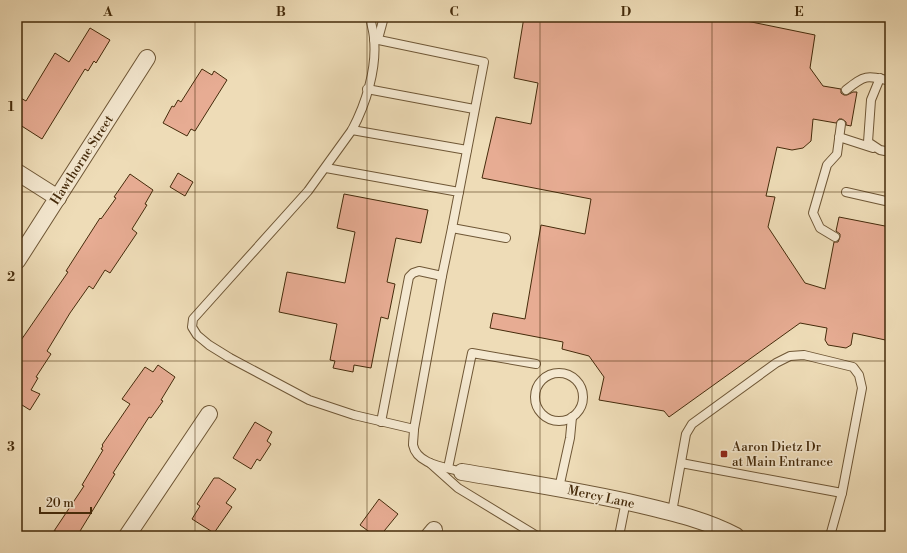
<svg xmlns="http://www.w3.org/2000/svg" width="907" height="553" viewBox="0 0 907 553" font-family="'Libre Bodoni',serif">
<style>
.building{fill:#e7ac93;stroke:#452b0b}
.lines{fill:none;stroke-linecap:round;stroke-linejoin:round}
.lane-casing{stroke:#6f5736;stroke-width:10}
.street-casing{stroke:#6f5736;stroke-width:18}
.lane{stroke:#f4e8d0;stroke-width:8}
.street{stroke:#f4e8d0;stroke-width:16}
.grid{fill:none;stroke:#452b0b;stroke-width:1;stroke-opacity:0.55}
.poi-dot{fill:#8f2418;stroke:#f4e8d0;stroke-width:1.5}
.labels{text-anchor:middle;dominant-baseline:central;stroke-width:3;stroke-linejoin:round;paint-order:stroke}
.street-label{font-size:13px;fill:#452b0b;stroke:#f4e8d0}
.poi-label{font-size:13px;fill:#452b0b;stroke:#f4e8d0;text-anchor:start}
.neatline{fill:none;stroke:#452b0b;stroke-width:1.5}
.grid-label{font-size:13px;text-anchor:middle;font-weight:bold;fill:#452b0b}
</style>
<rect width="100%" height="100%" fill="#eedcb7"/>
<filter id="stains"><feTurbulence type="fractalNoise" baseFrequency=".005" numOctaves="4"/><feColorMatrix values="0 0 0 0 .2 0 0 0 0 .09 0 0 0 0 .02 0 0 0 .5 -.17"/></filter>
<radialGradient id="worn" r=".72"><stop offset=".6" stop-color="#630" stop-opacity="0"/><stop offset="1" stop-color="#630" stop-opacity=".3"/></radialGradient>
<!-- building -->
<g class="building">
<polygon points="524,17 727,17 815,35 810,68 823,86 841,89 841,93 844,95 847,95 853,92 857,92 851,126 846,125 846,122 842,119 839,119 836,123 813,119 811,141 803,148 792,150 777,147 766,196 775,197 768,227 805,283 825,289 834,242 838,242 840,237 840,234 836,231 839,217 890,227 890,341 853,333 851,345 846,348 828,345 825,340 827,328 800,323 669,417 664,411 599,400 604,377 589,356 562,349 563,342 490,328 493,313 525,319 541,225 585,234 591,199 482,178 496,117 531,124 538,83 514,78"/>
<polygon points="90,28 110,40 96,63 94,61 88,71 85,69 42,139 17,123 17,96 26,101 55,53 69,62"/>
<polygon points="202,69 212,75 214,71 227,80 195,131 191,129 187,136 163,123 172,106 174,107 178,100 181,102"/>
<polygon points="178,173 193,182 185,196 170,187"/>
<polygon points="130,174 153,190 145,204 147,205 132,229 137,233 110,273 105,270 93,289 89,286 70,313 47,351 51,354 36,377 38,378 31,390 40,394 30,410 22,405 17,413 17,346 68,272 66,271 100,218 101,219 116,198 114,197"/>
<polygon points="344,194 428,210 421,243 396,238 387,282 395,284 388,319 381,317 371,368 354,365 353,372 333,368 335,361 330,360 337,324 279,312 287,272 345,283 355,232 337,228"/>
<polygon points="158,365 175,377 161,400 163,401 151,418 149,417 113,473 115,474 77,536 53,536 56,531 54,531 84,486 82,485 103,450 101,449 103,446 102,445 130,404 122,399 145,367 153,372"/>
<polygon points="255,422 272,432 267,441 271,444 260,461 257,459 251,469 233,458"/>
<polygon points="214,478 219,478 236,489 226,503 232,507 214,533 192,519 200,506 197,504"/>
<polygon points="379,499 398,514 380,536 375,536 360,525"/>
</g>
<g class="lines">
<!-- lane casing -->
<g class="lane-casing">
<g id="lane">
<path d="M370,17C371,24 374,32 374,39C377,68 366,104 352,130L308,191L193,319L192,327L197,335L209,345L230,358L309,400L354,415L414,429C414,434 413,440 413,445C417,465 446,467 462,472"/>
<polyline points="374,39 484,62 459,192"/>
<polyline points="378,39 384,17"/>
<polyline points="880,78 871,100 868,142 880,150 890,152"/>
<polyline points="367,89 474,109"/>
<path d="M846,90C865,75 866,75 890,81"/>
<polyline points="352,130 467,150"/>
<polyline points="839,137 873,148"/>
<polyline points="326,168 459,192 452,228 506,238"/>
<polyline points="846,192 890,202"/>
<polyline points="835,237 820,228 813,213 827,165 837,154 841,124"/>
<polyline points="442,276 452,228"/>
<circle cx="559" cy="397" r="24"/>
<polyline points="381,422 409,277 413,273 419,271 442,276 414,429"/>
<polyline points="430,463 458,488 537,536"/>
<polyline points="681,463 842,493"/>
<polyline points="448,468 472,353 536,364"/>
<polyline points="559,488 570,438 572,417"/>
<polyline points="672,512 686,434 692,424 776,363 790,356 804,355 853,367 859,375 862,388 842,493 830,536"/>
<polyline points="619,536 626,501"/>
</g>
</g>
<!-- street casing -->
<g class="street-casing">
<g id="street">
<polyline points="17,172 58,198"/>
<polyline points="17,261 147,58"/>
<path d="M462,472C521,482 582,491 641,505C674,513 706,520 736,536"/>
<polyline points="127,536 209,414"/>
<polyline points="429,536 434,530"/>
</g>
</g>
<!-- lane -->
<use href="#lane" class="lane"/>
<!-- street -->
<use href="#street" class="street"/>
</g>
<!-- grid -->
<path class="grid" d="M195,17V536M367,17V536M540,17V536M712,17V536M17,192H890M17,361H890"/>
<!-- markers -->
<rect class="poi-dot" x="720" y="450" width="8" height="8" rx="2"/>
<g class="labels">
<!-- street labels -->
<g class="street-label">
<text transform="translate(82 160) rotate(-57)">Hawthorne Street</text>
<text transform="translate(601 497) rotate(12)">Mercy Lane</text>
</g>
<!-- poi labels -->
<g class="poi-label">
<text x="732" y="447">Aaron Dietz Dr<tspan x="732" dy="15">at Main Entrance</tspan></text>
</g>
</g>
<!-- margin -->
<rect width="907" height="553" fill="none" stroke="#eedcb7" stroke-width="44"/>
<!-- scale -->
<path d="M40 507v6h51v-6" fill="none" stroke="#452b0b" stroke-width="2"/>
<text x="46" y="507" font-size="12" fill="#452b0b" stroke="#f4e8d0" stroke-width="3" paint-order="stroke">20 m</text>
<rect x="22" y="22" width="863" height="509" class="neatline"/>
<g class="grid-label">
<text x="108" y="16">A</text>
<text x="281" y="16">B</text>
<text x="454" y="16">C</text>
<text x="626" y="16">D</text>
<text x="799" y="16">E</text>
<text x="11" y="111">1</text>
<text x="11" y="281">2</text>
<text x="11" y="451">3</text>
</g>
<rect width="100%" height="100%" filter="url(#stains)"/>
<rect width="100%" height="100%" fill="url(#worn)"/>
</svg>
